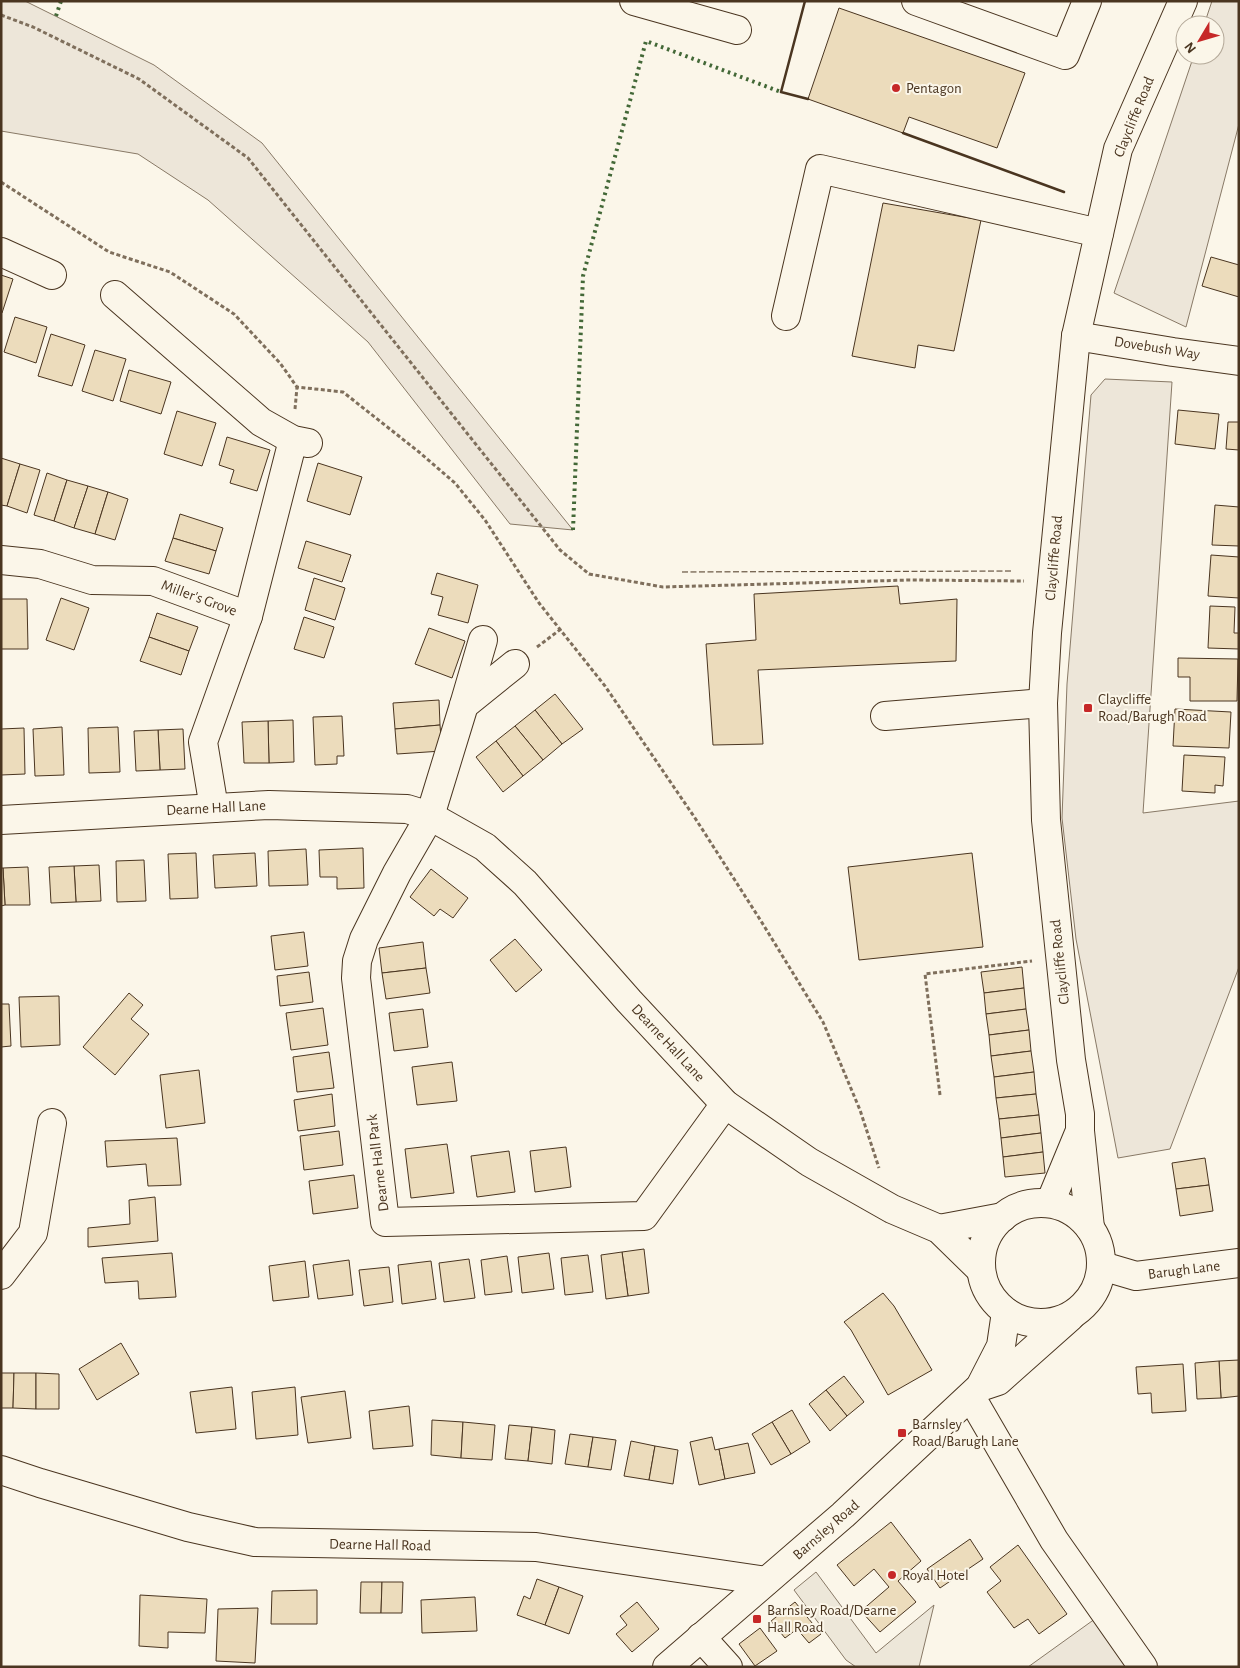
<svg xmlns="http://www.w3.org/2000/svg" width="1240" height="1668" viewBox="0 0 1240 1668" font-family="'Alegreya Sans',sans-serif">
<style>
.green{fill:#ede6d9;stroke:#887966}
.parking{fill:#ede7d9;stroke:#887966}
.building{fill:#ecdcbc;stroke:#4a3520}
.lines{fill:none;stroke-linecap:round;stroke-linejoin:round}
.minor-casing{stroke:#4a3520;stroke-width:30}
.major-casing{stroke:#4a3520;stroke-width:30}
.highway-casing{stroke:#4a3520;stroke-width:30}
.path{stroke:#7f6f5c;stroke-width:3;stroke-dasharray:4 2.5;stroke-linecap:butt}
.minor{stroke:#fbf6e9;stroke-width:28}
.major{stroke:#fbf6e9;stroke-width:28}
.highway{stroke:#fbf6e9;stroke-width:28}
.hedge{stroke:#436837;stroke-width:4;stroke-dasharray:2.5 4;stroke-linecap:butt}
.fence{stroke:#4a3520;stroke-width:1;stroke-dasharray:6 2.5;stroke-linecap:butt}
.wall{stroke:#4a3520;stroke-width:2.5}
.poi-dot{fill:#c62828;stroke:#fbf6e9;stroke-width:2}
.labels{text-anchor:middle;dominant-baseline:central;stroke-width:4;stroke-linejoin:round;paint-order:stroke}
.poi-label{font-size:15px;fill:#4a3520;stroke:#fbf6e9;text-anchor:start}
.street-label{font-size:15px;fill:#4a3520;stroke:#fbf6e9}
</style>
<rect width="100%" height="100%" fill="#fbf6e9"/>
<!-- green -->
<g class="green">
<polygon points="1,1 25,1 154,65 262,143 573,530 510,524 368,342 208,200 138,154 1,131"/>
<polygon points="1212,1 1239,1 1239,124 1186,327 1114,293 1194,55 1215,55 1215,25 1204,25"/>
<polygon points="1105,379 1172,382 1143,813 1239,801 1239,967 1170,1149 1118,1158 1076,939 1062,818 1067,684 1091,395"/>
<polygon points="1099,1616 1134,1667 1028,1667"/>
</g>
<!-- parking -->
<polygon class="parking" points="816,1572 876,1653 934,1605 919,1667 856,1667 846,1660 794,1590"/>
<!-- building -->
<g class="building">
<polygon points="839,8 1025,73 997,148 909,117 903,133 808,99"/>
<polygon points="883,203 981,220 954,351 918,345 915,368 852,356"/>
<polygon points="1211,257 1239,265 1239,297 1202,286"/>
<polygon points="1,275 13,279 2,313 1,313"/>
<polygon points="15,317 47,327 36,363 4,352"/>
<polygon points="51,334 85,345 72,386 38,376"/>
<polygon points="95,350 126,359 113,401 82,391"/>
<polygon points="129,370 171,382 161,414 120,401"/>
<polygon points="1178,410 1219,414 1215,449 1175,444"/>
<polygon points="177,411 216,423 202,466 164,454"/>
<polygon points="1228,422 1239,422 1239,450 1226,449"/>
<polygon points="227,437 270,450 257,491 230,483 234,470 219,465"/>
<polygon points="1,458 20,464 7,506 1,505"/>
<polygon points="318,463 362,477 350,515 307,501"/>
<polygon points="20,464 40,470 27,513 7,506"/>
<polygon points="47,473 67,480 54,521 34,515"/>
<polygon points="67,480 88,486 74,528 54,521"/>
<polygon points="88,486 108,492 95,534 74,528"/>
<polygon points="108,492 128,499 115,540 95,534"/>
<polygon points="1215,505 1239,507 1239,546 1212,545"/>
<polygon points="180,514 223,528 216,551 173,538"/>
<polygon points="173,538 216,551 209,574 165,561"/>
<polygon points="306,541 351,555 342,582 298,568"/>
<polygon points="1211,555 1239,557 1239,598 1208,596"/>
<polygon points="437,573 478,585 468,623 438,615 443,597 431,594"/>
<polygon points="314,578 345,588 335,620 305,610"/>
<polygon points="898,586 900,604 957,599 956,661 758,670 763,744 713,745 706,644 756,640 754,594"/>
<polygon points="61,598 89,608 74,650 46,640"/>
<polygon points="1,599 27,599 28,649 1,649"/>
<polygon points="1210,606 1235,607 1234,633 1239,633 1239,649 1208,648"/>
<polygon points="157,613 198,627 189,651 149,637"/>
<polygon points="304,617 334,627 324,658 294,649"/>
<polygon points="429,628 465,641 452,678 415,664"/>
<polygon points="149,637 189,651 181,675 140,661"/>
<polygon points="1178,658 1238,659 1237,701 1190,701 1190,677 1178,677"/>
<polygon points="555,694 583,729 562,744 535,710"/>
<polygon points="439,700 440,725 395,729 393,703"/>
<polygon points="1175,709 1231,712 1229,748 1173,746"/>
<polygon points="535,710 562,744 543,760 515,726"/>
<polygon points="342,716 344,756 337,756 337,764 315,765 313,717"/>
<polygon points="293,720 294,762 269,763 268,721"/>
<polygon points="268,721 269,763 244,763 242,722"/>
<polygon points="440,725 442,751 397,754 395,729"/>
<polygon points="515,726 543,760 523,776 496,741"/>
<polygon points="62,727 64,775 35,776 33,729"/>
<polygon points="118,727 120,772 89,773 88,728"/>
<polygon points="24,728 25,774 1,775 1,729"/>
<polygon points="183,729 185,769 160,770 158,730"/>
<polygon points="158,730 160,770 136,771 134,731"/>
<polygon points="496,741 523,776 503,792 476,757"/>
<polygon points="1184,755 1225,757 1223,786 1215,785 1215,793 1182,791"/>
<polygon points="363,848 364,888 337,889 337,877 320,877 319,850"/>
<polygon points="306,849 308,885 269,886 268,851"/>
<polygon points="196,853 198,898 170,899 168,854"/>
<polygon points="255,853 257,886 215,888 213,855"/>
<polygon points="972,853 983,947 859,960 848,867"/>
<polygon points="144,860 146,901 117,902 116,861"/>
<polygon points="99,865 101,901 76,902 74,866"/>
<polygon points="74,866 76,902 51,903 49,867"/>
<polygon points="28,867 30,905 5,905 3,868"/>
<polygon points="1,868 3,868 5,905 1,906"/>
<polygon points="431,869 468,898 453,918 440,909 434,916 410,897"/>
<polygon points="304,932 308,966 275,970 271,936"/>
<polygon points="515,939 542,970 516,992 490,960"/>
<polygon points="423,942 426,968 382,973 379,948"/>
<polygon points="1022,967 1024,988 984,993 981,972"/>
<polygon points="426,968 430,993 386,999 382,973"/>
<polygon points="309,972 313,1002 280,1006 277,976"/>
<polygon points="1024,988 1026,1009 986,1014 984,993"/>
<polygon points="129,993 143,1005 131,1019 149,1034 115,1075 83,1047"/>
<polygon points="59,996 60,1045 21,1047 19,997"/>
<polygon points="1,1004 9,1004 11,1046 1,1047"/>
<polygon points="323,1008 328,1045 291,1050 286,1013"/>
<polygon points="423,1009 428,1047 394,1051 389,1013"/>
<polygon points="1026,1009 1029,1030 989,1035 986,1014"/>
<polygon points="1029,1030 1031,1051 991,1056 989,1035"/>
<polygon points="1031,1051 1034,1072 994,1077 991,1056"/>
<polygon points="329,1052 334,1088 297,1092 293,1057"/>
<polygon points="452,1062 457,1101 417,1105 412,1067"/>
<polygon points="199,1070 205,1123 166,1128 160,1075"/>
<polygon points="1034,1072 1036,1094 996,1098 994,1077"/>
<polygon points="332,1094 335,1126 298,1131 294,1100"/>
<polygon points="1036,1094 1039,1115 999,1119 996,1098"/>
<polygon points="1039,1115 1041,1133 1001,1138 999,1119"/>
<polygon points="339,1131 343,1165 304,1170 300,1136"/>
<polygon points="1041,1133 1043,1152 1003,1157 1001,1138"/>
<polygon points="177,1138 181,1185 148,1186 146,1164 107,1167 105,1141"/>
<polygon points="447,1144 454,1193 411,1198 405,1149"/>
<polygon points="566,1147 571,1187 535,1192 530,1151"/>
<polygon points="509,1151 515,1192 477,1197 471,1156"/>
<polygon points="1043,1152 1045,1173 1005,1177 1003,1157"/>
<polygon points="1205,1158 1209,1185 1176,1189 1172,1163"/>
<polygon points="354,1175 358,1208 313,1214 309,1181"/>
<polygon points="1209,1185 1213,1211 1180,1216 1176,1189"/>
<polygon points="155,1197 158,1241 88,1247 88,1228 130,1224 129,1200"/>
<polygon points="644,1249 649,1293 628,1296 622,1252"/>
<polygon points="622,1252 628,1296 606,1299 601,1255"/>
<polygon points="172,1253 176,1297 139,1299 138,1281 105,1283 102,1258"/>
<polygon points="549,1253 554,1289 522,1293 518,1257"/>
<polygon points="588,1255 593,1292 565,1295 561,1258"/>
<polygon points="507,1256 512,1292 485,1295 481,1260"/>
<polygon points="469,1259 475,1298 444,1302 439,1263"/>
<polygon points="349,1260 353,1295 318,1299 313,1265"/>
<polygon points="305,1261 309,1297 273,1301 269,1266"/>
<polygon points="431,1261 436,1299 402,1304 398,1265"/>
<polygon points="389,1267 393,1302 364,1306 359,1270"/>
<polygon points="883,1293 894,1306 932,1370 888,1395 851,1330 844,1322"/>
<polygon points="121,1343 139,1374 97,1400 79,1369"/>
<polygon points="1239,1360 1239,1396 1221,1398 1219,1361"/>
<polygon points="1219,1361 1221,1398 1197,1399 1195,1363"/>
<polygon points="1183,1364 1186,1411 1152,1413 1151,1393 1138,1394 1136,1367"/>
<polygon points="1,1373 14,1373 13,1408 1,1408"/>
<polygon points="14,1373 36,1373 36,1409 13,1408"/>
<polygon points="36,1373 59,1374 59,1409 36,1409"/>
<polygon points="844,1376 864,1402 847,1416 826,1390"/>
<polygon points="232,1387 236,1429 196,1433 190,1392"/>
<polygon points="295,1387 298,1435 256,1439 252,1392"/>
<polygon points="826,1390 847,1416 830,1431 809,1404"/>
<polygon points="345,1391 351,1438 308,1443 301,1397"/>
<polygon points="409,1406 413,1446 373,1449 369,1411"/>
<polygon points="792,1410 810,1442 791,1454 772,1422"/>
<polygon points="432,1420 463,1422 461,1458 431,1455"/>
<polygon points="463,1422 495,1425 492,1460 461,1458"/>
<polygon points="772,1422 791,1454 771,1465 752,1434"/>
<polygon points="509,1425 532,1427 528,1461 505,1459"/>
<polygon points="532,1427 555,1430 552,1464 528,1461"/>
<polygon points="570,1434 593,1437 588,1467 565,1464"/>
<polygon points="593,1437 616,1440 611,1470 588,1467"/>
<polygon points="712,1437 715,1450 719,1449 725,1479 699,1485 690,1442"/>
<polygon points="631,1441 655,1446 649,1480 624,1476"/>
<polygon points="748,1443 755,1473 725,1479 719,1449"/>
<polygon points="655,1446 678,1450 673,1484 649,1480"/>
<polygon points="891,1522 921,1561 898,1581 916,1602 880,1632 861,1611 889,1587 874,1569 854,1586 837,1565"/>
<polygon points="970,1539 983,1559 940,1588 927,1569"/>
<polygon points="1018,1545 1067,1614 1039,1634 1028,1619 1014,1628 987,1592 1001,1581 990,1567"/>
<polygon points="537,1579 559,1587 545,1625 517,1615 524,1596 530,1599"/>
<polygon points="361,1582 382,1582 381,1613 360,1613"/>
<polygon points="382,1582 403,1582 402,1613 381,1613"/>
<polygon points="559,1587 583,1596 569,1634 545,1625"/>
<polygon points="317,1590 317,1624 271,1624 272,1591"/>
<polygon points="140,1595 207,1599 205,1633 168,1632 168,1648 139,1646"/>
<polygon points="475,1597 477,1631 422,1633 421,1600"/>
<polygon points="637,1602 659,1629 632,1652 616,1634 627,1625 620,1616"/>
<polygon points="795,1602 821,1634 809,1643 797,1629 785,1638 771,1621"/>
<polygon points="258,1608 255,1663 216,1661 218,1609"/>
<polygon points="760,1628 777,1651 755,1666 739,1644"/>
</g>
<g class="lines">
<!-- minor casing -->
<g class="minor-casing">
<g id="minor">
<polyline points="634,1 737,30"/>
<polyline points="916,1 1065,55 1087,1"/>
<polyline points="1,252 52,275"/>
<polyline points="115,295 261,422 293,440 308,443"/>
<polyline points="786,316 820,169 1099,233"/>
<polyline points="1076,336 1173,352 1239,361"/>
<polyline points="1,560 40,564 92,580 153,581 248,616 203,742 214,808"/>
<polyline points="248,616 293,440"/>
<polyline points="515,664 464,705 430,816 397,873 364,939 357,961 356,978 385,1222 644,1216 725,1104"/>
<polyline points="464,705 483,640"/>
<polyline points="885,716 1043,703"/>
<polyline points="1,1275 33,1233 52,1123"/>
<polyline points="971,1397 1054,1540 1143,1667"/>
<polyline points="1,1470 40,1483 188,1527 255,1542 536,1547 766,1581"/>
<polyline points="701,1637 728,1667"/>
</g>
</g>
<!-- major casing -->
<g class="major-casing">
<g id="major">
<polyline points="1,820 269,805 407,809 430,816 485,847 525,883 629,1001 725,1104 809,1162 892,1209 939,1229 981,1270"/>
<polyline points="939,1229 1003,1217"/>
<polyline points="1102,1266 1136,1276 1239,1263"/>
</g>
</g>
<!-- highway casing -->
<g class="highway-casing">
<g id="highway">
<polyline points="1050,1203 1079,1133"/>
<circle cx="1041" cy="1263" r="60"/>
<polyline points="1090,1228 1080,1131 1080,1114 1071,1060 1046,820 1043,703 1047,633 1076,336 1118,149 1183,1"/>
<polyline points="980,1387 998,1381 1070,1317"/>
<polyline points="667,1667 843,1515 980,1387 1001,1346 1006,1312"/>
</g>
</g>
<!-- path -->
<g class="path">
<polyline points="1,15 33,27 139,79 248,158 560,550 589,574 663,587 909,580 1024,581"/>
<polyline points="1,182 109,252 170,272 234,314 280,363 297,387 343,392 419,452 455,483 485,520 539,603 605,686 695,818 761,921 823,1022 860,1110 879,1168"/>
<polyline points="295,409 297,387"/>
<polyline points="537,647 561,629"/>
<polyline points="940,1095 925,974 1032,961"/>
</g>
<!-- minor -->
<use href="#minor" class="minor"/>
<!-- major -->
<use href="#major" class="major"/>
<!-- highway -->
<use href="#highway" class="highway"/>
<!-- hedge -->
<g class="hedge">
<polyline points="56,16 61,1"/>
<polyline points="573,530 583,276 646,41 781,92"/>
</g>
<!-- fence -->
<polyline class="fence" points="682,572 1013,571"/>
<!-- wall -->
<g class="wall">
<polyline points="805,1 781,92 808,99"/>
<polyline points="903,133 1064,192"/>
</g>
</g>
<!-- markers -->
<g class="poi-dot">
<circle cx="896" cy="88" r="5"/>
<rect x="1083" y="703" width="10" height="10" rx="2.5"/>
<rect x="897" y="1428" width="10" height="10" rx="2.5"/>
<circle cx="892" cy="1575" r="5"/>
<rect x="752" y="1614" width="10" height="10" rx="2.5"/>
</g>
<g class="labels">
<!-- poi labels -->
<g class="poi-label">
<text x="906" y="88">Pentagon</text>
<text x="1098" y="699">Claycliffe<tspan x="1098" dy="17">Road/Barugh Road</tspan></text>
<text x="912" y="1424">Barnsley<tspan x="912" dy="17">Road/Barugh Lane</tspan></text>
<text x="902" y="1575">Royal Hotel</text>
<text x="767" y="1610">Barnsley Road/Dearne<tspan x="767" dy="17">Hall Road</tspan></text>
</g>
<!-- street labels -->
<g class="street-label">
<text transform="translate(1134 117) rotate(-68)">Claycliffe Road</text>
<text transform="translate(1157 348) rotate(9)">Dovebush Way</text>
<text transform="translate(1054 558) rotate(-85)">Claycliffe Road</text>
<text transform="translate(199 598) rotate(20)">Miller's Grove</text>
<text transform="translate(216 808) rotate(-3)">Dearne Hall Lane</text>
<text transform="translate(1060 962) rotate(-96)">Claycliffe Road</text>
<text transform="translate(668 1043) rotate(47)">Dearne Hall Lane</text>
<text transform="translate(378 1163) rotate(-97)">Dearne Hall Park</text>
<text transform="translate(1184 1270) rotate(-7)">Barugh Lane</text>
<text transform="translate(826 1530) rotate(-41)">Barnsley Road</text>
<text transform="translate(380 1545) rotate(1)">Dearne Hall Road</text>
</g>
</g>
<!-- border -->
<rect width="1240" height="1668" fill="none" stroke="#4a3520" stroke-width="5"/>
<!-- north arrow -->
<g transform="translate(1200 40) rotate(232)"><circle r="24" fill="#fbf6e9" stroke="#b4a999"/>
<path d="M0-4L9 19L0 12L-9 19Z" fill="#c62828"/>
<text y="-8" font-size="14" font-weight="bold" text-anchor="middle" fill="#4a3520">N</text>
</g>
</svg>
